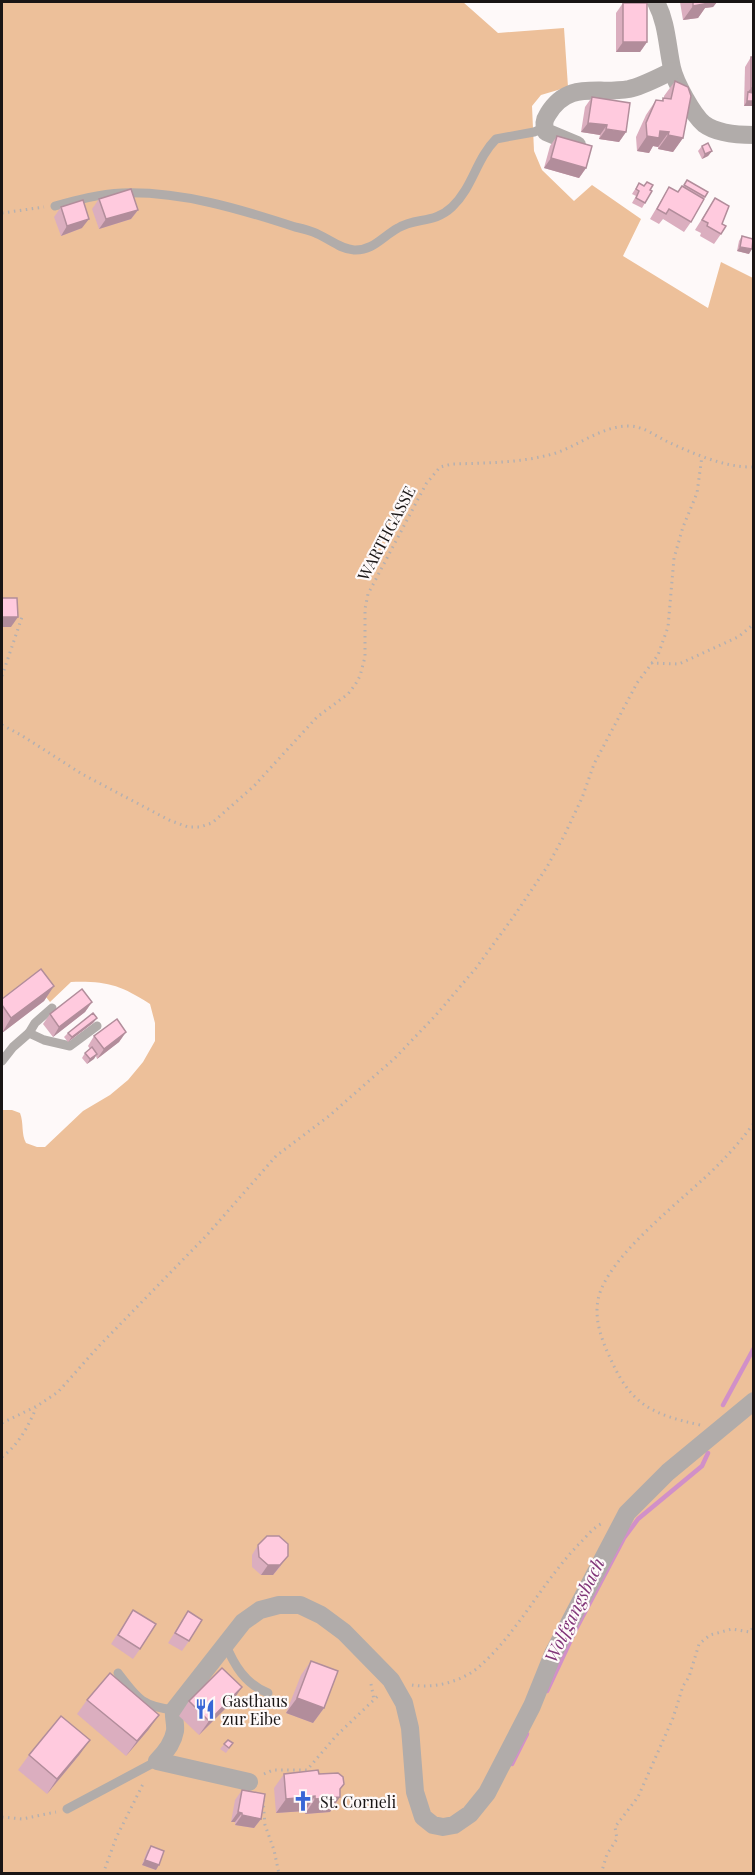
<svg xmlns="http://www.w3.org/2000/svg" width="755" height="1875" viewBox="0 0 755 1875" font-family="'Playfair Display',serif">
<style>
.green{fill:#edc09a}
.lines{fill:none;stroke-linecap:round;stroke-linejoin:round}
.stream{stroke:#d190c8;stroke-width:4.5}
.path{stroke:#b5b0b0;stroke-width:3;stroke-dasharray:1.5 4.5;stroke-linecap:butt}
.lane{stroke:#b1acaa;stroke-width:9}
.street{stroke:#b1acaa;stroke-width:18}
.wall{fill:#dbaebf}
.shaded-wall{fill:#b28d9b}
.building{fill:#ffcade;stroke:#b28d9b;stroke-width:1.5}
.labels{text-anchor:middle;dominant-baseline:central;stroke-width:4.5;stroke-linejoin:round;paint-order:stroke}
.street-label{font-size:16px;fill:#191515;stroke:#fef9f9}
.poi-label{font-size:16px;fill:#191515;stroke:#fef9f9;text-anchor:start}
.water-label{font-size:18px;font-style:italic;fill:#803478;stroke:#fef9f9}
</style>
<rect width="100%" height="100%" fill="#fef9f9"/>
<!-- green -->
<path class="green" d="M2,2H463L498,33L564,28L568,87L541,95L532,106L534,151L542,170L574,201L592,185L641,219L623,256L708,308L721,262L753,278V1873H2V1110H12L20,1113C24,1123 21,1134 26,1143L37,1147H45L83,1111L110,1095L128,1080L143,1062L155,1041V1023L150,1004C120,985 107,981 71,982L50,1002L31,978L2,1000V864L3,862L2,860Z"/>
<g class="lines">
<!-- stream -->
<g class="stream">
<polyline points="723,1405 754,1348"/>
<polyline points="547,1691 575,1631 624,1538 638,1519 702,1466 708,1453"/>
<polyline points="512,1764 527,1734"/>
</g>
<!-- path -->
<g class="path">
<polyline points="2,213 44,207"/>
<polyline points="651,663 679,664 738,637 754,624"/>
<polyline points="2,676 23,614"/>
<path d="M2,725L21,735L82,774L169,820L188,827H200L212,823L254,786L317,717L348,694L355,685L360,676L365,657V609L368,594L426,484L440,467L452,464C487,463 522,463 556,453C579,445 603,426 628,426C643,426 654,435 666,441C692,453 725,468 754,467"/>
<polyline points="2,1423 37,1406 58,1392 98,1347 207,1235 276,1156 329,1116 395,1058 436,1015 476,968 514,916 547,867 564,836 582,798 594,764 637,683 658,655 668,627 674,558 683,527 697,493 702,456"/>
<path d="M700,1425C655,1415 632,1406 612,1362C603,1343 594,1322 598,1300C606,1256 687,1197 718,1165C731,1152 743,1138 754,1123"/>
<path d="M2,1457C19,1444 28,1427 36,1408"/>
<polyline points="371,1684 374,1700"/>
<path d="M412,1685C435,1689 464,1681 481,1665C519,1631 544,1579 581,1542C587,1536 593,1528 601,1524"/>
<polyline points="264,1774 273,1770 307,1770 336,1736 380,1694"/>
<polyline points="263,1800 265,1825 274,1850 279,1874"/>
<polyline points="2,1817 22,1819 56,1812"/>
<polyline points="103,1874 116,1838 144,1782"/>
<polyline points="601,1874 607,1854 617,1839 615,1827 638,1797 673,1718 683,1686 689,1677 699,1644 710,1635 732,1629 750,1632 754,1626"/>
</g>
<!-- lane -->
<g class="lane">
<path d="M55,206C77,200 99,194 122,193C181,191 240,209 295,227C301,228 307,230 313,232C327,237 339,249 354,250C373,251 383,236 398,228C416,217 434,224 452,207C473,187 476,159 496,139L534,132L544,128"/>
<polyline points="29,1033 35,1023 52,1008"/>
<polyline points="2,1061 13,1047 29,1033 44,1040 70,1046 97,1026"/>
<path d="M225,1643C234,1665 245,1684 268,1693"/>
<path d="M118,1673C137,1698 141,1706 174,1710"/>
<polyline points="67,1809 157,1761"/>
</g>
<!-- street -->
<g class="street">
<path d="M656,2C667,23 667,45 672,68C675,82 693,115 704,124C716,133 739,135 754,135"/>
<path d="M577,145L546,132C543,125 544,120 548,114C569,80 596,95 629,89C643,86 659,77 672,71"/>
<path d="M249,1782L157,1761C165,1753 173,1743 175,1731C176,1724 173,1717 174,1710L243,1622L260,1610L279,1605H300L321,1615L344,1632L391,1680L404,1703L410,1728L415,1792L423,1817L433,1825L443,1827L454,1825L470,1814L487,1793L532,1706L553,1654L627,1513L668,1472L754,1401"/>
</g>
</g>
<!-- wall -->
<g class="wall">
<polygon points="680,2 717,2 713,7 705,8 698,18 683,20"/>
<polygon points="623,3 647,42 640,52 616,52 616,13"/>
<polygon points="751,57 753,57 753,106 744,106 745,67"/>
<polygon points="675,81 683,138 673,152 658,149 658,147 653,146 649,153 637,151 636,137 646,115 656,100 661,101 664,98 664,96"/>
<polygon points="592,97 626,132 619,142 599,139 600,135 581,132 585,107"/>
<polygon points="557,136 586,168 579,178 544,168 550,146"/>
<polygon points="702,146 712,151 708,156 702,159 698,151"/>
<polygon points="687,180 708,192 691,222 684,232 663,219 659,224 650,219 669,187 678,192 682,186 683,187"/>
<polygon points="639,183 650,190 645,203 642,208 632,203 636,196 632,194"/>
<polygon points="715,198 722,224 721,234 714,244 700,236 701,233 695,230"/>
<polygon points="99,199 138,210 131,219 99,229 92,209"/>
<polygon points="61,207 82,228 61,236 54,217"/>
<polygon points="742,236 749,254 737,251 739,241"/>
<polygon points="54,986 44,1001 2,1033 2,999"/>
<polygon points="92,1002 85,1012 53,1037 43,1024 50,1014"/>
<polygon points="97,1018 93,1023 68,1042 64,1037 68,1033"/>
<polygon points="126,1032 119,1042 97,1059 96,1056 87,1064 82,1058 85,1053 90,1049 88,1046 94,1036"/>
<polygon points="258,1545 281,1566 273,1575 261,1575 252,1567 252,1555"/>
<polygon points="133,1610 140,1649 133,1659 111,1644"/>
<polygon points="188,1611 189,1641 182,1651 168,1643"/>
<polygon points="311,1661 324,1708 313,1723 286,1713 301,1675"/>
<polygon points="87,1700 149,1729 126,1756 77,1714"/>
<polygon points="189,1701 232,1702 199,1735 179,1716"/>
<polygon points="228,1740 233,1743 226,1753 220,1749"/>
<polygon points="80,1754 47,1794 18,1770 29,1755"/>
<polygon points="284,1774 319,1774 340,1790 330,1812 305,1814 305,1811 276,1813 274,1788"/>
<polygon points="242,1790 261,1819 254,1828 235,1825 235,1822 231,1822 235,1800"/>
<polygon points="151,1846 156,1870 142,1865 147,1851"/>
</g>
<!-- shaded-wall -->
<g class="shaded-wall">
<polygon points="703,2 717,2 713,7 705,8 698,18 683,20 693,6"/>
<polygon points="623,42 647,42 640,52 616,52"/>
<polygon points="751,88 753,88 753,98 748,92 744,97"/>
<polygon points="747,101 753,101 753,106 744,106"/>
<polygon points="588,123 607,125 600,135 581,132"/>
<polygon points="606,129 626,132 619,142 599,139"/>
<polygon points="660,131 669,132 658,147 653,146 649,153 637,151 647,136"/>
<polygon points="668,135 683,138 673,152 658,149"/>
<polygon points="712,151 708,156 702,159 705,154"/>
<polygon points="551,158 586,168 579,178 544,168"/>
<polygon points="138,210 131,219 99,229 106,219"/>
<polygon points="89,219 82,228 61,236 67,226"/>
<polygon points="740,247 752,249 749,254 737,251"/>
<polygon points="2,617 18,617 11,627 2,627"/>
<polygon points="54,986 44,1001 2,1033 11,1018"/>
<polygon points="92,1002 85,1012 53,1037 59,1027"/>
<polygon points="97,1018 93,1023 68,1042 72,1037"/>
<polygon points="126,1032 119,1042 97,1059 104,1049"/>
<polygon points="97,1054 94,1059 87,1064 90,1059"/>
<polygon points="288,1556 273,1575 261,1575 268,1565"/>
<polygon points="242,1687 232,1702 199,1735 209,1721"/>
<polygon points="297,1698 324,1708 313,1723 286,1713"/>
<polygon points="159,1715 149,1729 126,1756 137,1741"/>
<polygon points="90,1740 80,1754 47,1794 57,1779"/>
<polygon points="315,1796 305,1811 276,1813 286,1799"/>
<polygon points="340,1797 330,1812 305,1814 315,1799"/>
<polygon points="238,1812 242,1813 235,1822 231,1822"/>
<polygon points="242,1815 261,1819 254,1828 235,1825"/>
<polygon points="145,1860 159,1865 156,1870 142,1865"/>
</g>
<!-- building -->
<g class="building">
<polygon points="693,2 708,2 709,3 693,6"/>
<rect x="623" y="3" width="24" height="39"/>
<rect x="751" y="57" width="2" height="31"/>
<polygon points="675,81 688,87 691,96 683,138 668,135 669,132 660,131 659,138 647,136 646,123 656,100 663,101 663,98 671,99"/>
<polygon points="748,92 753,93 753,101 747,101"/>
<polygon points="592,97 630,103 626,132 606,129 607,125 588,123"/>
<polygon points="557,136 592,146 586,168 551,158"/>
<polygon points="708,143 712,151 705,154 702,146"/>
<polygon points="687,180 708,192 705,197 684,185"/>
<polygon points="647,182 653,185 650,190 652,191 645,203 636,198 639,191 636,189 639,183 644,186"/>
<polygon points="682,186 704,199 691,222 669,209 666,214 657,209 669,187 678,192"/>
<polygon points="131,189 138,210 106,219 99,199"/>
<polygon points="715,198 729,206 722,224 726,226 721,234 707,226 708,223 702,220"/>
<polygon points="83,200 89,219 67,226 61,207"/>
<polygon points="742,236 753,239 752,249 740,247"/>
<polygon points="2,598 17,598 18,617 2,617"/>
<polygon points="41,969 54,986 11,1018 2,1005 2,999"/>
<polygon points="82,989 92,1002 59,1027 50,1014"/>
<polygon points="93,1013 97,1018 72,1037 68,1033"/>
<polygon points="117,1019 126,1032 104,1049 94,1036"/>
<polygon points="92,1047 97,1054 90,1059 85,1053"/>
<polygon points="267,1536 279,1536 288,1544 288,1556 280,1565 268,1565 259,1557 258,1545"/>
<polygon points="133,1610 156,1624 140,1649 118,1635"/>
<polygon points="188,1611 202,1620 189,1641 175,1633"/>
<polygon points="311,1661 338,1671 324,1708 297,1698"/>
<polygon points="222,1668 242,1687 209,1721 189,1701"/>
<polygon points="110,1673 159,1715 137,1741 87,1700"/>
<polygon points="61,1716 90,1740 57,1779 29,1755"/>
<polygon points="228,1740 233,1743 229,1748 224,1744"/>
<polygon points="318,1770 319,1774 338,1773 343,1777 344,1784 340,1789 340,1797 315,1799 315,1796 286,1799 284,1774"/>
<polygon points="242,1790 265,1794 261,1819 242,1815 242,1813 238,1812"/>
<polygon points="151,1846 164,1851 159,1865 145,1860"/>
</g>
<!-- icons -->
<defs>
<g id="restaurant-bare" transform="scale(1.62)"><path d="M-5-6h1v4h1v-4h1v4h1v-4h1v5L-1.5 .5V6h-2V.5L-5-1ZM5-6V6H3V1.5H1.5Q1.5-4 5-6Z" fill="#3866d6" stroke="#fef9f9" stroke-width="2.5" paint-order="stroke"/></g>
<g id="church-bare" transform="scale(1.62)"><path d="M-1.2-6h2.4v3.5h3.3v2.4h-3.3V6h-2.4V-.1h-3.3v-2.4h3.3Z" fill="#3866d6" stroke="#fef9f9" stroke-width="2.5" paint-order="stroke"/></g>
</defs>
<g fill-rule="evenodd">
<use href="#restaurant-bare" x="205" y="1709"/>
<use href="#church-bare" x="303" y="1801"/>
</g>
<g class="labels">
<!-- street labels -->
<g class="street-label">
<text transform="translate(386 533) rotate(-62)">WARTHGASSE</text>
</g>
<!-- poi labels -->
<g class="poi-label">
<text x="222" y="1700">Gasthaus<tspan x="222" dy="18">zur Eibe</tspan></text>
<text x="320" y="1801">St. Corneli</text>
</g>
<!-- water labels -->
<g class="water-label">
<text transform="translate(574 1610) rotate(-64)">Wolfgangsbach</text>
</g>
</g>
<!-- border -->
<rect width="755" height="1875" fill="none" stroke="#191515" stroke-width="6"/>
</svg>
